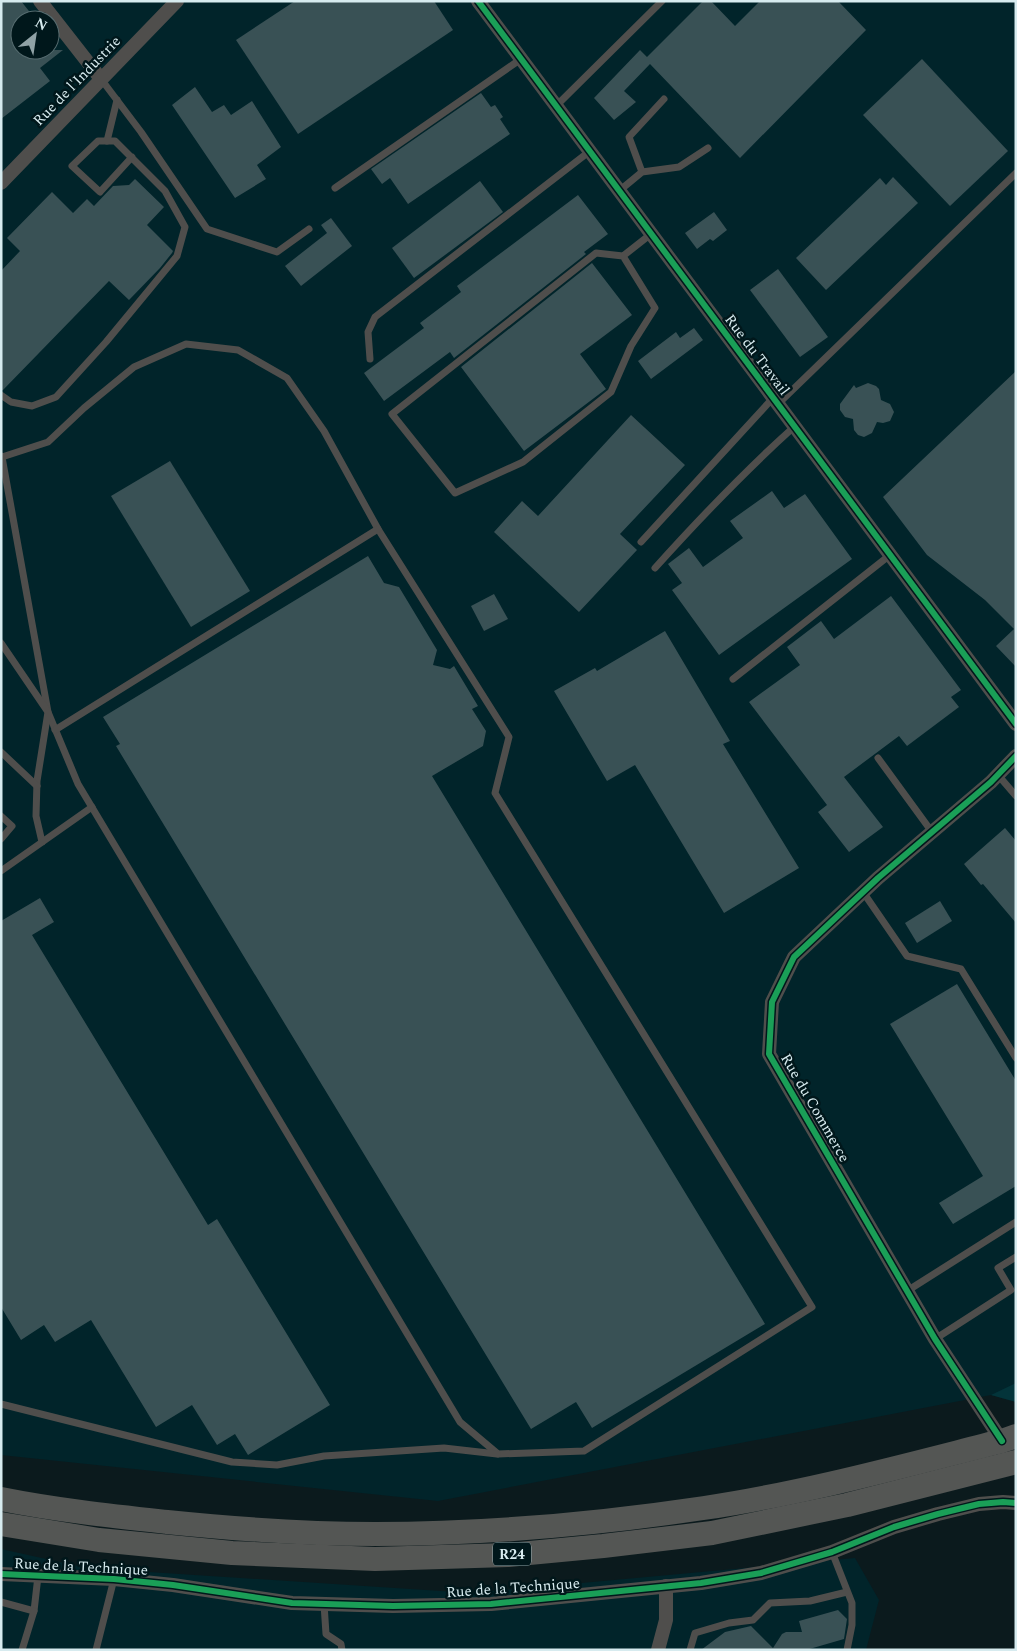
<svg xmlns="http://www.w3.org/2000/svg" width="1017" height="1651" viewBox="0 0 1017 1651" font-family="Spectral,serif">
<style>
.built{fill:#01242a;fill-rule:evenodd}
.green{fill:#03343a}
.building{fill:#395155}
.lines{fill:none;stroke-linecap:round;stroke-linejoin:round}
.service{stroke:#4f4e4c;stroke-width:7}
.minor{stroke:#4f4e4c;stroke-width:14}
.trunk{stroke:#545654;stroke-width:24}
.cycleway-casing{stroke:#00171b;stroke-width:9}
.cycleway{stroke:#1a9f57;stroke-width:6}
.labels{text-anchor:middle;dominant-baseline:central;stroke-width:5;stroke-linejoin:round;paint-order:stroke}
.shield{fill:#00171b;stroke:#96abaf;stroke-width:1}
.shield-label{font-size:14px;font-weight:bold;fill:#d7ebef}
.street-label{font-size:15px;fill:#d7ebef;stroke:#00171b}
</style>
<rect width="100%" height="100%" fill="#0b1a1d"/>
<!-- built -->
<g class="built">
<path d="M1,1H1016V1402L991,1395L438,1501L1,1455ZM20,20H50V50H20Z"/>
<polygon points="1,1549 87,1568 471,1593 855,1558 879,1600 866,1650 1,1650"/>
</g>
<!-- green -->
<polygon class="green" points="1016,1383 1016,1402 991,1395"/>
<!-- building -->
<g class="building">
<polygon points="1,1 21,1 36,20 20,20 20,50 63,50 40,68 50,81 1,119"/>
<polygon points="295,1 434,1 453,30 298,134 236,40"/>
<polygon points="703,1 711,1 735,26 760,1 838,1 866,30 740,158 650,64 624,91 636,102 614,120 594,98 640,50 647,57"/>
<polygon points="922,59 1008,151 950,206 863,115"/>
<polygon points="195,87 212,112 224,105 231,115 252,101 281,147 257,165 266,179 235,198 172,105"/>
<polygon points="481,93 491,107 495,105 503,117 500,119 510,134 408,204 390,178 382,184 371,169"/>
<polygon points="893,177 918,203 826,290 796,258 880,178 886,185"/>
<polygon points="135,179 164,207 147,225 173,251 172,253 160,268 129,300 109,281 3,390 1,390 1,271 20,251 7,238 52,192 73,213 87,199 94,206 113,186 129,185"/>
<polygon points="480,181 503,212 414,278 392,248"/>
<polygon points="578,195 608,234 584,252 586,254 454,358 450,352 384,401 364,373 424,328 420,323 461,292 457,286"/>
<polygon points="714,212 727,230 713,241 710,239 697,249 685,233"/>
<polygon points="331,218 352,246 301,286 285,266 327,233 321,225"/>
<polygon points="592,263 632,315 580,354 606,389 524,451 461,367"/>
<polygon points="778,269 828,337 800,357 750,290"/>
<polygon points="694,328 703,340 651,379 638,361 676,332 680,338"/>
<polygon points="1016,371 1016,667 996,646 1014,629 985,600 927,555 883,497"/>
<polygon points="868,383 876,386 879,389 881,400 890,404 894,412 890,421 883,423 877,422 872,433 864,437 858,435 854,430 853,419 845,417 840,410 840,404 854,385 856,388"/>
<polygon points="631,415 685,465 620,534 637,550 579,612 494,532 522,501 538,516"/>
<polygon points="170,461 250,591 191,627 111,496"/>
<polygon points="772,491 784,508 805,494 852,559 719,655 672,590 682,583 668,564 689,548 703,567 743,538 730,521"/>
<polygon points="368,556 384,583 399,587 437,650 433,665 450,669 454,666 478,706 472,709 486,731 483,746 432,776 765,1324 592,1428 576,1402 531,1429 116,746 120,744 103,717"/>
<polygon points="494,594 508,619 484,631 471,606"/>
<polygon points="891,596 961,690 951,697 959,707 907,746 899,736 844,777 883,827 849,852 818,812 827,805 749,702 800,665 787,647 821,621 834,639"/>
<polygon points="665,631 730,741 723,744 799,868 724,913 635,765 607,781 554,691 595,668 597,671"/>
<polygon points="1005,828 1016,841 1016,923 983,884 981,885 964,864"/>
<polygon points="40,898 54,922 32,935 208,1225 217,1219 330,1405 248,1455 235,1434 217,1445 192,1405 156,1427 91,1320 55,1342 44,1325 21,1340 1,1307 1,921"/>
<polygon points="940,901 952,921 917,943 905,923"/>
<polygon points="957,984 1016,1081 1016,1186 953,1224 939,1203 983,1176 890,1024"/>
<polygon points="838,1610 847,1619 844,1639 806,1650 701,1650 725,1632 751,1626 773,1648 782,1634 786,1632 802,1632 799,1621"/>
</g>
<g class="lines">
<!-- service -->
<g class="service">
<polyline points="101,79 141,132 207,229 277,252 309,229"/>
<polyline points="556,106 662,1"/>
<polyline points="107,141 117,100"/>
<polyline points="642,172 629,137 664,99"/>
<polyline points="335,188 521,59"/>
<polyline points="619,191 642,172 679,167 708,148"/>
<polyline points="623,256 655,308 631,346 611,392 523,462 455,493 392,414 596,253 623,256 651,234"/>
<polyline points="370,359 368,332 375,317 590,151"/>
<polyline points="1,395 11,402 32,406 56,397 106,342 177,256 185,227 165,191 115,141 98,141 72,166 100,192 132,157"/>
<polyline points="778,404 1016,173"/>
<polyline points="1,456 2,457 48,712 78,784 460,1422 498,1454 584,1451 812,1307 495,793 509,737 378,529 324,431 287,378 238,350 186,344 134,367 84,408 48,442 2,457 1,457"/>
<polyline points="641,542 773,398"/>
<path d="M655,568C700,518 745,471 795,426"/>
<polyline points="1,643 48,712 37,781 36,816 42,842"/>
<polyline points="733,679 890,555"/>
<polyline points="55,730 378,529"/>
<polyline points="1,752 37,786"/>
<polyline points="878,758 932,832"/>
<polyline points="998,775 1016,796"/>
<polyline points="1,816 12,826 1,839"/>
<polyline points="1,871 92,807"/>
<polyline points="863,892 907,956 961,969 1016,1058"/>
<polyline points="907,1291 1016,1222"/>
<polyline points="935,1339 1011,1290 998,1268 1016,1257"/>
<polyline points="1,1404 232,1462 277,1465 324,1456 444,1448 497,1454"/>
<polyline points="832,1552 852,1603 852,1625 847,1650"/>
<polyline points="1,1602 34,1611 38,1576"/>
<polyline points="324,1604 326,1634 341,1644 342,1650"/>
<polyline points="22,1650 34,1611"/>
<polyline points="96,1650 114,1579"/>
<polyline points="690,1650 695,1633 729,1623 753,1620 770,1603 810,1601 847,1592"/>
</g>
<!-- minor -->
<g class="minor">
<polyline points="40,1 101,79"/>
<polyline points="478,1 1016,724"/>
<polyline points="1,183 177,1"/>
<polyline points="1002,1441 935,1339 769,1054 772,1002 794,957 878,878 991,782 1016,756"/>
<polyline points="1,1574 114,1579 173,1585 292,1603 393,1606 491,1604 701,1583 761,1573 832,1552 894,1527 938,1514 979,1504 1003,1502 1016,1503"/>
<polyline points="658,1650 666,1620 666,1586"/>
</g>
<!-- trunk -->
<g class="trunk">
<path d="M1,1499C56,1510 112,1516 167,1522C236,1529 306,1534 375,1534C485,1534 596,1524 704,1508C805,1493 903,1466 1002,1441L1016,1436"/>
<polyline points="1,1524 99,1540 232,1553 375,1559 508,1555 603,1546 712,1533 847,1505 1016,1462"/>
</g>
<!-- cycleway casing -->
<g class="cycleway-casing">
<g id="cycleway">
<polyline points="478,1 1016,724"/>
<polyline points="1002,1441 935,1339 769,1054 772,1002 794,957 878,878 991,782 1016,756"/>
<polyline points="1,1574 114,1579 173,1585 292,1603 393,1606 491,1604 701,1583 761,1573 832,1552 894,1527 938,1514 979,1504 1003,1502 1016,1503"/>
</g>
</g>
<!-- cycleway -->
<use href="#cycleway" class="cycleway"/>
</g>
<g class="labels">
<!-- shield labels -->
<rect class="shield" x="493" y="1542.5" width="38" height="23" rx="4"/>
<g class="shield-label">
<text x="512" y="1554">R24</text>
</g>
<!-- street labels -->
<g class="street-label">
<text transform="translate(77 81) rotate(-46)">Rue de l'Industrie</text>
<text transform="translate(757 355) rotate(53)">Rue du Travail</text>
<text transform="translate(815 1108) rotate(60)">Rue du Commerce</text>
<text transform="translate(81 1567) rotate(3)">Rue de la Technique</text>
<text transform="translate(513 1588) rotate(-4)">Rue de la Technique</text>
</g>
</g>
<!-- border -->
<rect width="1017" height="1651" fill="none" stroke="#d7ebef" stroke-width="5"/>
<!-- north arrow -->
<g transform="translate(35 35) rotate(30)"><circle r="24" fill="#00171b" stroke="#566c70"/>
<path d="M0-4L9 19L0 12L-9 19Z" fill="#90a2a6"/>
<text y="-8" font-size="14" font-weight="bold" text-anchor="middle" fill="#d7ebef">N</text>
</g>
</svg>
